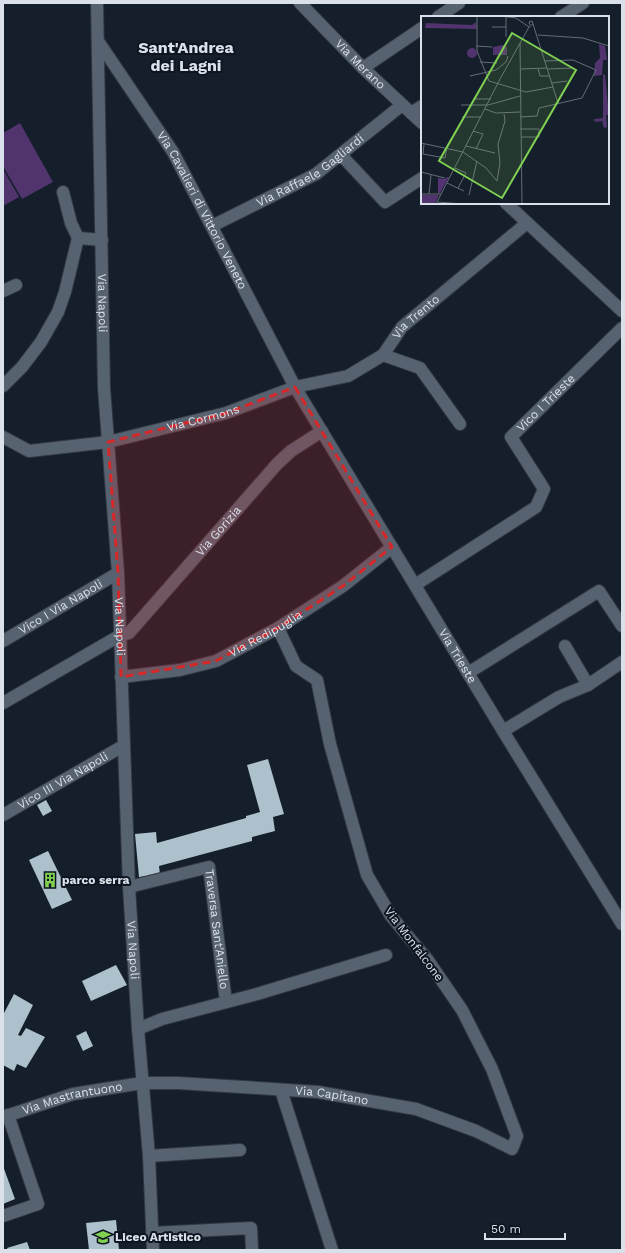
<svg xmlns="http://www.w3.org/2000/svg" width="625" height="1253" viewBox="0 0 625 1253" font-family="'Work Sans',sans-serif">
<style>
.green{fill:#51346d}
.building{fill:#adc1cd}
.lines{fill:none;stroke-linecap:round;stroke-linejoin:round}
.minor-casing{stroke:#333842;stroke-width:14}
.minor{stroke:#576271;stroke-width:12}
.marked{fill:#d62828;fill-opacity:0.2;stroke:#d62828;stroke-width:3;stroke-dasharray:8 5;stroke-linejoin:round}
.labels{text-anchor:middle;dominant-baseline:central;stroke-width:4;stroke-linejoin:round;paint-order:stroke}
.street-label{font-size:12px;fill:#dbe1ea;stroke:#0c1521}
.poi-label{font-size:12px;font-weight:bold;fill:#dbe1ea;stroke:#0c1521;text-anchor:start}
.district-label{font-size:16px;font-weight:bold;fill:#dbe1ea;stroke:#0c1521}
.inset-road{fill:none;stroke:#646c77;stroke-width:1}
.view{fill:#80d051;fill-opacity:0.15;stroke:#80d051;stroke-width:2}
.inset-edge{fill:none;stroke:#dbe1ea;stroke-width:2}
</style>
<rect width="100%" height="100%" fill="#151e2b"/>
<!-- green -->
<g class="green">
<polygon points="20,123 53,182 22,199 3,166 3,133"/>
<polygon points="3,169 19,197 3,206"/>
</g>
<!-- building -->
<g class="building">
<polygon points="268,759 284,814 273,817 275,831 252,837 252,841 159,866 160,875 139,877 135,834 156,832 157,843 246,818 246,816 260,812 247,765"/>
<polygon points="46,800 52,811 43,816 37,805"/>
<polygon points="48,851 72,900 52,909 29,860"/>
<polygon points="116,965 127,985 91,1001 82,981"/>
<polygon points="14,994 33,1005 18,1035 21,1036 26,1028 45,1037 26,1068 17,1064 14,1071 3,1065 3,1015"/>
<polygon points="86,1031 93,1046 83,1051 76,1036"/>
<polygon points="3,1166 15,1199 3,1204"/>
<polygon points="116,1220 119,1250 89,1250 86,1223"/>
<polygon points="27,1242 30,1250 8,1250 7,1248"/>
</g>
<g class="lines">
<!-- minor casing -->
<g class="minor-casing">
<g id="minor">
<path id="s1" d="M97,3L104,388L118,573L129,887L138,1029L149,1156L153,1250"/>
<path id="s2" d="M300,3L363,68L422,123"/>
<polyline points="438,17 459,3"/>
<polyline points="561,17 583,3"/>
<path id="s3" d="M98,41L173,152L295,387L503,731L622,924"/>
<polyline points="363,68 422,28"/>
<polyline points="411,113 422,106"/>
<polyline points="341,155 385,202 422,178"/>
<polyline points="506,203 622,311"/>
<path id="s4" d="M212,226L316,174L402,105"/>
<polyline points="78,238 102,240"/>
<polyline points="3,291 16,285"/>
<polyline points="383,355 420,368 460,424"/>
<polyline points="3,386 22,367 41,342 58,312 65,292 78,238 71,223 63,192"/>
<path id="s5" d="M3,437L29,451L108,442L226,413L295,387L348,376L383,355L402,327L527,223"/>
<path id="s6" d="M415,585L536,507L544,489L511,437L622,328"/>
<path id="s7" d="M3,641L118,573"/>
<polyline points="565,646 588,685"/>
<polyline points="468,673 599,591 622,626"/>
<path id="s8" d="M121,677L180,670L216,661L278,628L343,586L392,547"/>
<path id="s9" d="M3,703L119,636L129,633L277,464L291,451L322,431"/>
<polyline points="503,731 559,697 588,685 622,662"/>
<path id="s10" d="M3,815L123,746"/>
<path id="s11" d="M129,887L209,867L226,1002"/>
<polyline points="138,1029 162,1019 257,994 386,955"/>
<polyline points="281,1090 332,1250"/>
<path id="s12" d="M3,1117L73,1094L142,1083H178L258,1088L318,1092L416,1109L476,1131L512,1149L517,1136L492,1069L462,1010L427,959L391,916L367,875L330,744L317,680L296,666L278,628"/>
<polyline points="149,1156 240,1150"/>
<polyline points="3,1216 38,1204 8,1115"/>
<polyline points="152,1233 251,1228 252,1250"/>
</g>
</g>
<!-- minor -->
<use href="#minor" class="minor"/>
</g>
<!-- marked area -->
<path class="marked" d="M295,387L392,547L343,586L278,628L216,661L121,677L118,573L108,442L226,413Z"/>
<!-- icons -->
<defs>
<g id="building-bare" transform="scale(1.2)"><path d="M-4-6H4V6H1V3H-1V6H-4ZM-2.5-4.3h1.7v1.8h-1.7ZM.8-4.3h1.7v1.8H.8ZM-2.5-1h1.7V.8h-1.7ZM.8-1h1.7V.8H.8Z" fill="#80d051" stroke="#0c1521" stroke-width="2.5" paint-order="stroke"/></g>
<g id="school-bare" transform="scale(1.2)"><path d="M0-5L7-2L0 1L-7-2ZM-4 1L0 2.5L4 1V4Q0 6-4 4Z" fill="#80d051" stroke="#0c1521" stroke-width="2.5" paint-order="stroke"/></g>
</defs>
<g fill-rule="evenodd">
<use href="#building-bare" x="50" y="880"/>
<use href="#school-bare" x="103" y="1237"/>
</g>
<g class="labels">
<!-- street labels -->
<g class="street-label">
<text stroke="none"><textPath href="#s2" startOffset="86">Via Merano</textPath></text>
<text stroke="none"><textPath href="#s4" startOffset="113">Via Raffaele Gagliardi</textPath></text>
<text stroke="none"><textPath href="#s3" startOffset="199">Via Cavalieri di Vittorio Veneto</textPath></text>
<text stroke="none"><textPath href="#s1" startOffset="300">Via Napoli</textPath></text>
<text stroke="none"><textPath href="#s5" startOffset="450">Via Trento</textPath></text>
<text stroke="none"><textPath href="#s6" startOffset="274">Vico I Trieste</textPath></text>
<text stroke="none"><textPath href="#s5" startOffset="207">Via Cormons</textPath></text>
<text stroke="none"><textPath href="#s9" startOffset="280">Via Gorizia</textPath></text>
<text stroke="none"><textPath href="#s7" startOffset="67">Vico I Via Napoli</textPath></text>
<text stroke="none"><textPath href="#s1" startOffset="624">Via Napoli</textPath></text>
<text stroke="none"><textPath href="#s8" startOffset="153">Via Redipuglia</textPath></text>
<text stroke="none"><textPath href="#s3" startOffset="713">Via Trieste</textPath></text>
<text stroke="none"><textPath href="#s10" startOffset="69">Vico III Via Napoli</textPath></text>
<text stroke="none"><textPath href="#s11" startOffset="145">Traversa Sant'Aniello</textPath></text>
<text transform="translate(414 944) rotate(53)">Via Monfalcone</text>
<text stroke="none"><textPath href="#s1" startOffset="948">Via Napoli</textPath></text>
<text stroke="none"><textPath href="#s12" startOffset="334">Via Capitano</textPath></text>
<text stroke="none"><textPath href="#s12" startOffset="72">Via Mastrantuono</textPath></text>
</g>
<!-- poi labels -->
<g class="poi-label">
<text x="62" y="880">parco serra</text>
<text x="115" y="1237">Liceo Artistico</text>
</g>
<!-- district labels -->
<g class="district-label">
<text x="186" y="47">Sant'Andrea<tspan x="186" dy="18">dei Lagni</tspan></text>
</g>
</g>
<!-- overview -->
<g transform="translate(421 16)">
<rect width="188" height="188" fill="#151e2b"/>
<path d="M55,6L56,13L4,12L5,7L51,9ZM178,28L184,30L186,44H182L181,59L173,60L174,47L179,42ZM82,29L86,31V39H72V31ZM46 37a5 5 0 1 1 10 0a5 5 0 1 1-10 0ZM184,58L188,99H185L186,111L183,112L181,105L174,106L173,103L182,102V59ZM0,179H18L14,188H1Z" fill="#51346d"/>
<path d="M26,161H28L19,177H17V162L24,163Z" fill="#553475"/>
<path class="inset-road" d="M56,0V35L68,65L105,76L132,71M80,0L95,2L108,11M112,8L137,87M71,11H85M117,19L162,22L188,30M85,21V1M99,27L101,188M55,30L71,31M59,46L76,47M100,53L126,52M117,53L119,60H129M127,53L152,52M49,60L75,54L85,46L87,40M131,67L146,65M52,83H70M40,89H67L99,80M64,93L75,97L99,96M41,101H60M99,101L116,100L118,92L161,82L175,54L152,44L124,45M99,113H118V121H100M52,115L62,118L55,133M0,127L42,136L65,152L76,165M3,128L2,138L24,142L26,131M45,130L74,137M34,152L45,157L37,172M0,156L24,162M76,165L79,147L77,128L84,105L83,98M26,167L43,175M0,178H20M8,178L10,159M48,179L56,145M17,186L41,188M15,188L79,63L108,11L112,8L111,5L108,6L109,9"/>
<path class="view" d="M91,17L155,54L81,182L18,145Z"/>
<rect width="188" height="188" class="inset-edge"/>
</g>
<!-- border -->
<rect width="625" height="1253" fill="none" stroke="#dbe1ea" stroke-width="8"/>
<!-- scale -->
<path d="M485 1233v6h80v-6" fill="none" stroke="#dbe1ea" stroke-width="2"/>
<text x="491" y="1233" font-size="12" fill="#dbe1ea" stroke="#0c1521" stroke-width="3" paint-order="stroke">50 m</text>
</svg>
